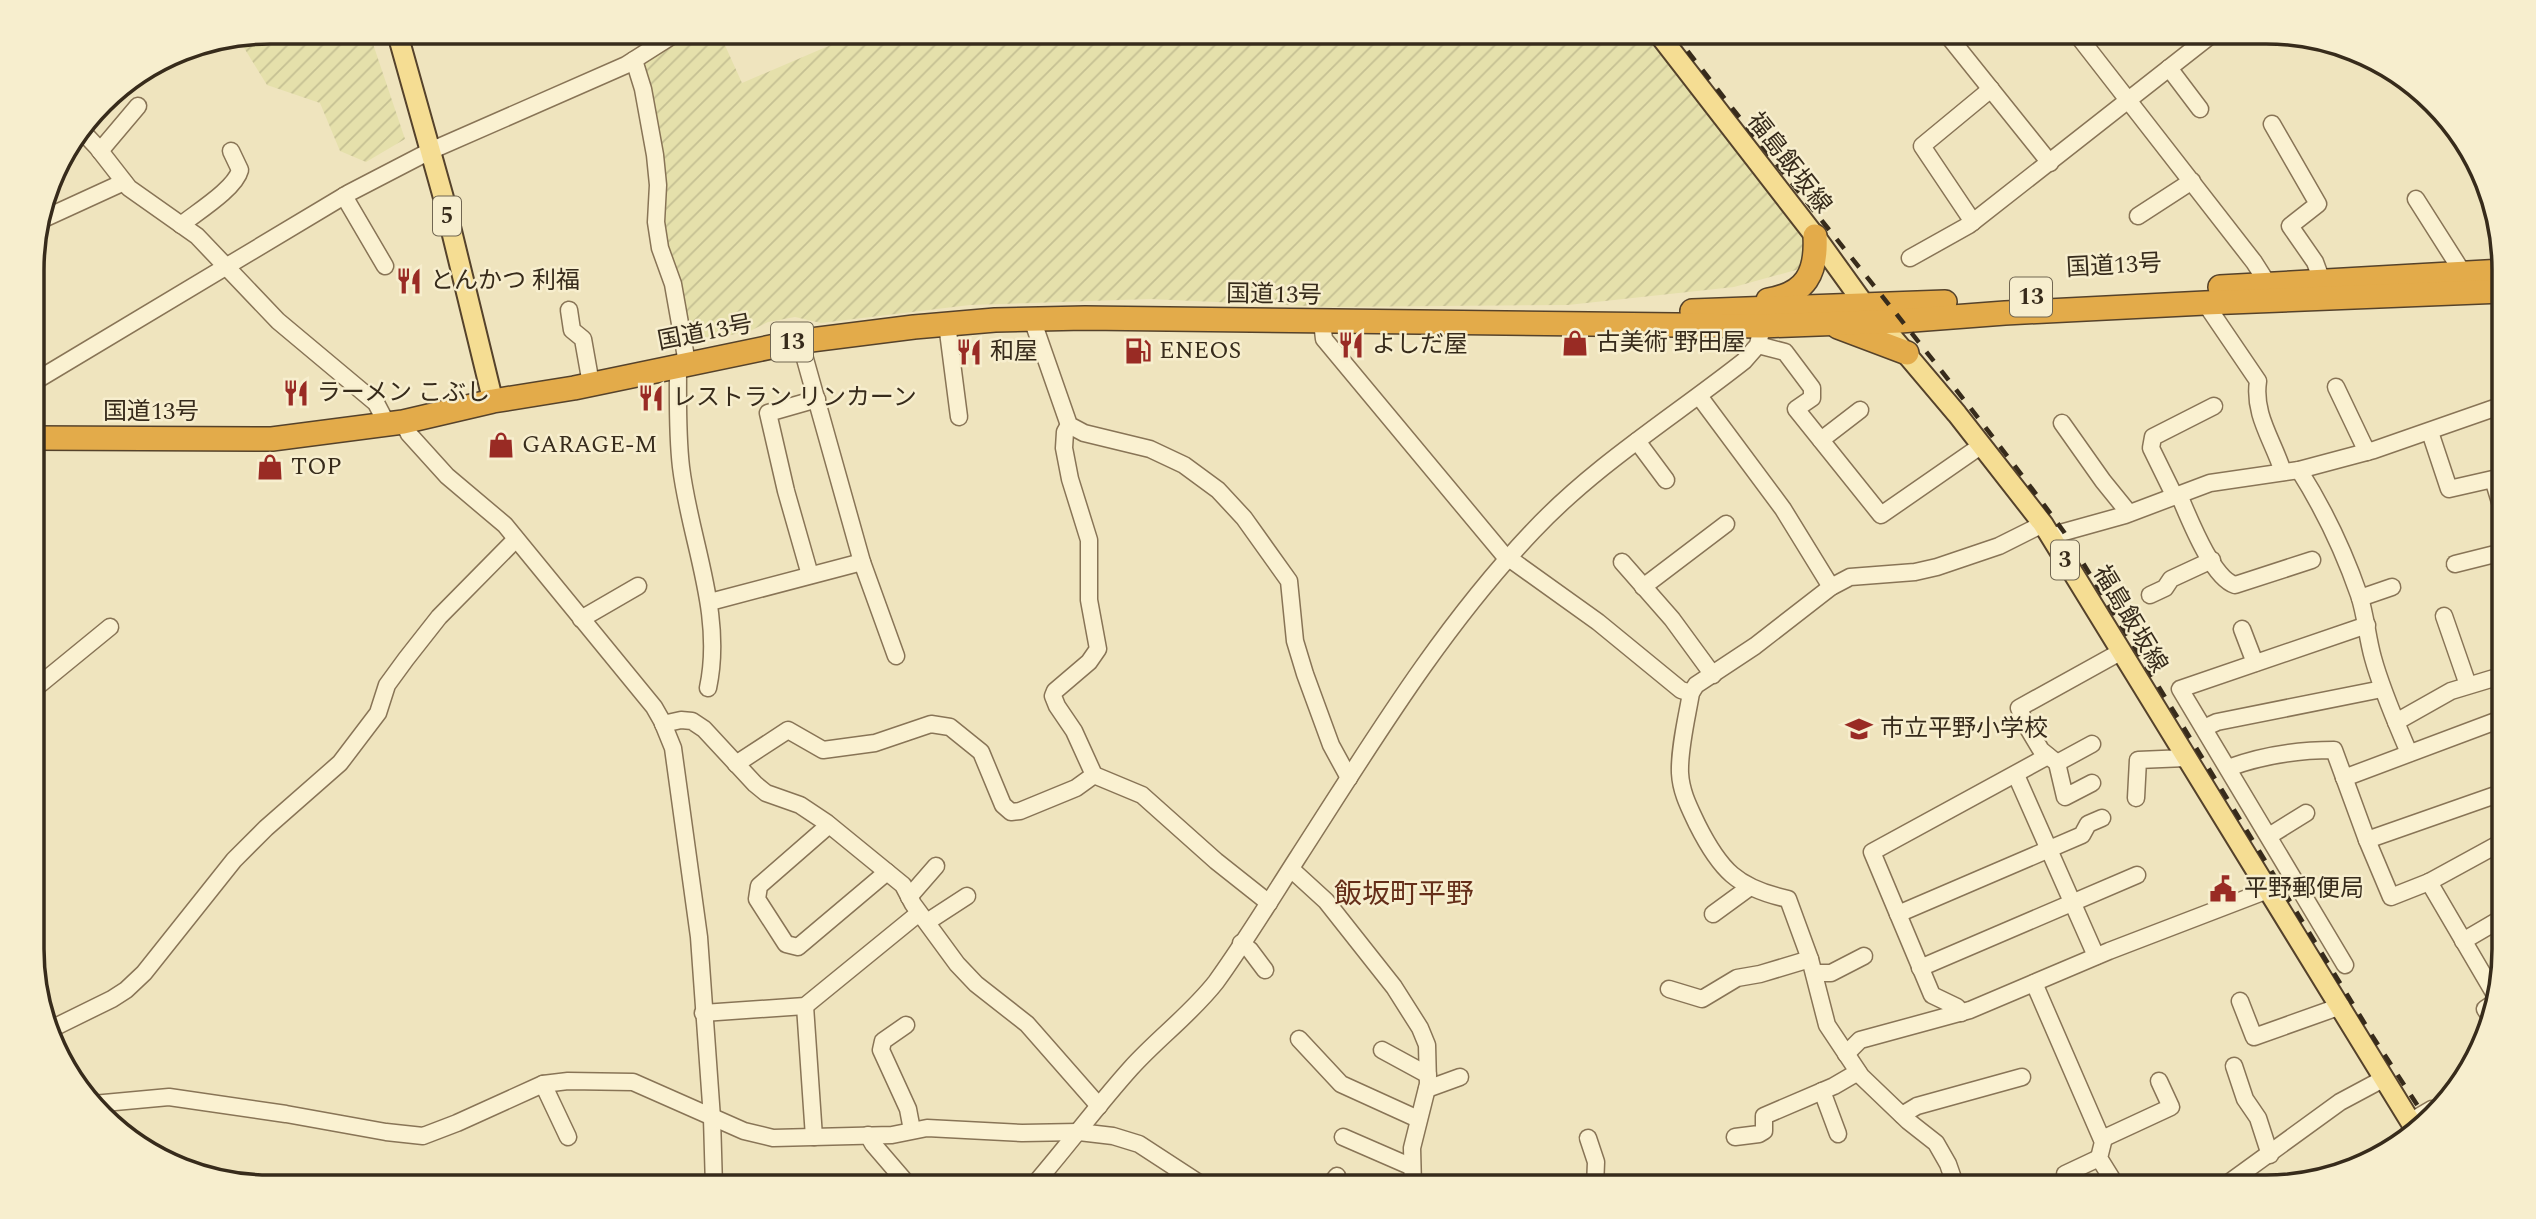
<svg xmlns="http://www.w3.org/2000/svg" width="2536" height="1219" viewBox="0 0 2536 1219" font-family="Spectral,'Noto Sans JP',serif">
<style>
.farmland{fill:url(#farmland-furrows)}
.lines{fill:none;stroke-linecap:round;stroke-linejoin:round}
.minor-casing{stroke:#887456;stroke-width:19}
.major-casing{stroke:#55422b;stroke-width:23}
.highway-casing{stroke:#55422b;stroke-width:26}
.minor{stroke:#faf1d1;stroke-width:16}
.major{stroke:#f5dd93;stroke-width:19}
.highway{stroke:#e3ab4a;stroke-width:23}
.rail{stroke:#372b1b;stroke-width:4.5;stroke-dasharray:12 12;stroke-linecap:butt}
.labels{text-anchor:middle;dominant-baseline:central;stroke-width:5;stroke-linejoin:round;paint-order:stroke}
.shield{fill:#f7eece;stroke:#716651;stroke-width:2}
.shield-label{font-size:23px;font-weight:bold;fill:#372b1b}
.street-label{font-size:24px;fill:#372b1b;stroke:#f7eece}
.poi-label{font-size:24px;fill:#372b1b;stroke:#f7eece;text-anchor:start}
.quarter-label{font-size:28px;fill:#652e19;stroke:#f7eece}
.rim{fill:none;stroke:#372b1b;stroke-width:3.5}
</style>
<defs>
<pattern id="farmland-furrows" width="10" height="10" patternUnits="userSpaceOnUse" patternTransform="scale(1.75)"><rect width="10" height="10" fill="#e5e0ab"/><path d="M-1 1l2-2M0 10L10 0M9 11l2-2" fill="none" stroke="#c5c093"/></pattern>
</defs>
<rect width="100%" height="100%" fill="#efe4be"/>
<!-- farmland -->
<g class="farmland">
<polygon points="270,32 369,32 405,139 366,162 340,151 320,103 267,85 238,38"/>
<polygon points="692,32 719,32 742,83 861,32 1645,32 1805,237 1803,268 1734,287 1568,305 1330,307 1150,299 970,305 821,323 795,317 768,322 750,331 691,343 663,238 642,62"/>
</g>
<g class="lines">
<!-- minor casing -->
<g class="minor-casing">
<g id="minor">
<polyline points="1945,32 2050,163"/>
<polyline points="2075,32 2254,262 2268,284"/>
<polyline points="634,60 643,89 655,155 658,185 656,222 660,248 673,284 687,363"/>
<polyline points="2169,68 2200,109"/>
<polyline points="2272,124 2318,204 2290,226 2315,262 2322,281"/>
<polyline points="82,131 97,147 129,188 197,236 278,321 376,403 387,424"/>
<polyline points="100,151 138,106"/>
<polyline points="344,196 385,266"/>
<polyline points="2416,199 2463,273"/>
<polyline points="2138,216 2192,181"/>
<polyline points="41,220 124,182"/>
<polyline points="1973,222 1922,146 1991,89"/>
<path d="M181,225C197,212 235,189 240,170L231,151"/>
<polyline points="1910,258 1969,225 2215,32"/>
<path d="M2205,303L2258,381C2253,415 2273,440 2283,472"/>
<polyline points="569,310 572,330 583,339 591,384"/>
<polyline points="1032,319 1069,425 1084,433 1150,449 1184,465 1218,490 1244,518 1289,581 1295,641 1305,674 1331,745 1349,778"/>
<polyline points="1322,322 1324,339 1503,554 1598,622 1681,690 1691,693"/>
<polyline points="947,324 959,417"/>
<polyline points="800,341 862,562 896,656"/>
<polyline points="1758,345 1785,352 1812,388 1812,398 1796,409 1881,515 1982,445"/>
<path d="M678,365C678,399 677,433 681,467C690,541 724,613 708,688"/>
<polyline points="32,383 349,193 430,151 626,65 678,32"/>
<polyline points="2336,387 2367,452"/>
<polyline points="1699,396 1783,509 1831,587"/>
<polyline points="403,422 409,434 447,476 505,525 654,707 662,721 673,748 699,937 712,1118 714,1187"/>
<polyline points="2062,423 2103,481 2129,513"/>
<polyline points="1069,425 1065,432 1064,448 1070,479 1089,540 1089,600 1098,649 1089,662 1055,691 1053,696 1057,706 1074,731 1094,775 1142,795 1216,861 1269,903"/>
<polyline points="2430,432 2449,489 2493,479 2503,512"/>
<polyline points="1821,440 1860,410"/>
<polyline points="1637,441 1666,480"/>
<path d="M2299,470C2325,511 2343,549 2359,595C2366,616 2367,637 2373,658C2382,691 2396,722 2409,753"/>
<path d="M2179,495C2189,518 2212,578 2235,585L2312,560"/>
<polyline points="2175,497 2151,448 2153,437 2214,406"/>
<polyline points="2053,538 2064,532 2125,515 2210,483 2299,470 2374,450 2503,405"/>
<polyline points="1622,562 1672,619 1713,675"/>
<polyline points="2455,564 2503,552"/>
<polyline points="810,575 786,491 768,413 817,399"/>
<polyline points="1643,587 1726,524"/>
<polyline points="2150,595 2165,588 2171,579 2212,560"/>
<polyline points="2360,598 2392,587"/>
<polyline points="710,602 862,562"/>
<polyline points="2444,616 2468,685"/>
<polyline points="581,619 638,586"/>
<polyline points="2242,629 2255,663"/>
<polyline points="33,690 110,627"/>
<polyline points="2396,722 2451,691 2504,675"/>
<polyline points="663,724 681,720 692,721 704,729 755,784 766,793 800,805 827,823 903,885 913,904 957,964 976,984 1027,1024 1099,1106"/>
<polyline points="2204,728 2217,722 2382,689"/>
<polyline points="2057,763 2092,744"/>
<polyline points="736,764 788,730 823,750 875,743 931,724 950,727 981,752 1003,805 1011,812 1020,811 1076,788 1094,775"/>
<path d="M2228,768C2263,755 2297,750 2334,750L2367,840L2391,897L2429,882L2504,841"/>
<polyline points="2016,775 2096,956"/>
<polyline points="2344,778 2504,718"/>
<polyline points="2092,783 2065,797 2057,763 2041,750 2026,725 2019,708 2122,651"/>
<polyline points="2136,798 2138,760 2186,758"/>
<polyline points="829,825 759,886 757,899 786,944 798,947 887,872"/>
<polyline points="2269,836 2306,813"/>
<polyline points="2367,840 2504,792"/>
<polyline points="1291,869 1326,901 1394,987 1420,1028 1427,1045 1428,1084 1412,1148 1413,1187"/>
<polyline points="2429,882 2494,993"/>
<polyline points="909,897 936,866"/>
<polyline points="1713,914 1750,887"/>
<polyline points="1898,914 2082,835 2088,824 2102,818"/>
<polyline points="927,922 967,896"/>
<polyline points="2463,941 2504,917"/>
<polyline points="1241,943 1250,950 1265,970"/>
<polyline points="2345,965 2180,689 2367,625"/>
<polyline points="1920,968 2137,875"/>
<polyline points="1814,973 1831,973 1864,956"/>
<polyline points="2034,983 2103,1142 2099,1158 2117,1187"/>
<polyline points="1669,989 1702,999 1737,978 1760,974 1810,959"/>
<polyline points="2240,1001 2254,1037 2341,1006"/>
<polyline points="805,1006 814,1137"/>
<polyline points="703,1013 805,1006 919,913"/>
<polyline points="1961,1013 1957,1007 1932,995 1872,852 2048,756"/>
<polyline points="2489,1015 2485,1009 2491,1005"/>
<polyline points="906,1025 883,1041 881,1050 908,1109 912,1130"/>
<polyline points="53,1028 112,999 126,990 144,973 234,860 266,828 340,763 378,713 387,685 406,659 439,617 516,539"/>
<polyline points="1299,1039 1341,1084 1418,1119"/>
<polyline points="1382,1050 1428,1075"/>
<polyline points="1846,1054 1860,1040 1970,1010 2109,951 2268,890"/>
<polyline points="2234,1066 2245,1099 2258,1118 2270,1155"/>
<polyline points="543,1084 568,1137"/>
<polyline points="1427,1089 1460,1077"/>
<polyline points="1822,1091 1838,1134"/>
<polyline points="93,1104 169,1097 286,1114 386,1132 423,1136 457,1123 543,1084 568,1081 633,1082 744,1131 773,1138 892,1135 927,1128 1022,1133 1079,1132 1113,1136 1139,1144 1205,1187"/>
<polyline points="1902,1115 1917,1106 2022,1077"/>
<polyline points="2410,1122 2432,1109"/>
<polyline points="868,1135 873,1144 910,1187"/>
<polyline points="1343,1137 1412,1167"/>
<polyline points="1735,1137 1759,1134 1764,1131 1764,1116 1834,1086 1858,1072"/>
<polyline points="1588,1138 1596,1162 1595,1187"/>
<polyline points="2102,1139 2171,1107 2159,1081"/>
<polyline points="2065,1174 2099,1158"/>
<polyline points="815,1185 817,1187"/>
<path d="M1032,1187C1066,1148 1096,1107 1131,1068C1158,1038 1191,1014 1216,982C1245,942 1271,899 1298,857C1371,744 1440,629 1533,531C1595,465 1673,417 1744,361L1758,345L1762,326"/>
<polyline points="1328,1187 1337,1176"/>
<path d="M1956,1187L1948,1164L1936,1143L1908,1121L1861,1076L1827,1025L1810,959L1788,899C1737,888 1720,870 1697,824C1689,807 1681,792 1680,773C1679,749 1687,717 1691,693L1696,685L1755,646L1831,587L1850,577L1915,572L1937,567L1999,546L2043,524"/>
<polyline points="2223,1187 2340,1102 2383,1079"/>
</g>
</g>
<!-- major casing -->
<g class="major-casing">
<g id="major">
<polyline points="397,32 443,196 493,401"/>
<polyline points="1657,32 1815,236 1864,304 1957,414 2043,524 2415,1129"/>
</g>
</g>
<!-- highway casing -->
<g class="highway-casing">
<g id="highway">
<polyline points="2220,287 2503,271"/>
<path d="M1768,300C1806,294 1817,273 1815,236"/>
<polyline points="1692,311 1945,302"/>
<polyline points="1838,327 1907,353"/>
<polyline points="32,438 272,439 403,422 493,401 574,388 795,342 914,327 995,320 1085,318 1762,326 1900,321 2005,313 2205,303 2503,291"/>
</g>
</g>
<!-- minor -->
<use href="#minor" class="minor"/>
<!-- major -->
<use href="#major" class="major"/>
<!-- highway -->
<use href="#highway" class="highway"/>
<!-- rail -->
<path class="rail" d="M1673,32C1802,200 1939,361 2064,532L2373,1037L2425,1117"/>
</g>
<!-- icons -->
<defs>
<g id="restaurant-bare" transform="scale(2.1)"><path d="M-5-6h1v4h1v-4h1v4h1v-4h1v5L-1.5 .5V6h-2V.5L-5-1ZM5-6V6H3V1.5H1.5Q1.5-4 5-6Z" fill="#992b24" stroke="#f7eece" stroke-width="2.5" paint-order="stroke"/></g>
<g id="shop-bare" transform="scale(2.1)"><path d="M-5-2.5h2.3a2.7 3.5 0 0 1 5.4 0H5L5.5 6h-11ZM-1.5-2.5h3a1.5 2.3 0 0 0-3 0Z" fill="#992b24" stroke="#f7eece" stroke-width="2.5" paint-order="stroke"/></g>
<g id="fuel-bare" transform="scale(2.1)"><path d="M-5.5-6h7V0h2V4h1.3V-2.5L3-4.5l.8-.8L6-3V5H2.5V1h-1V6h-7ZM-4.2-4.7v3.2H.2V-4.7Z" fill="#992b24" stroke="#f7eece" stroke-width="2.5" paint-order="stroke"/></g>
<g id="school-bare" transform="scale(2.1)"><path d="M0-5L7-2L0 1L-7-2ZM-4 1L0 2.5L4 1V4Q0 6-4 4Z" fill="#992b24" stroke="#f7eece" stroke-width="2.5" paint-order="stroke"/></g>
<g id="civic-bare" transform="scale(2.1)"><path d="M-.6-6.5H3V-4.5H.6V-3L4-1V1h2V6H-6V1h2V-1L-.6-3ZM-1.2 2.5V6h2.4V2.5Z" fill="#992b24" stroke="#f7eece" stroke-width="2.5" paint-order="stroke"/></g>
</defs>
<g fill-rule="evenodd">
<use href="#restaurant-bare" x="409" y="281"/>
<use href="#shop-bare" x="1575" y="343"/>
<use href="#restaurant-bare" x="1351" y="345"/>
<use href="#fuel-bare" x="1138" y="351"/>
<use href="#restaurant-bare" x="969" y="352"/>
<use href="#restaurant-bare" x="296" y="393"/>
<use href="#restaurant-bare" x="651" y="398"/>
<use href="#shop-bare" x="501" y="445"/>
<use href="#shop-bare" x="270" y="467"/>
<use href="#school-bare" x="1859" y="729"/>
<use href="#civic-bare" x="2223" y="889"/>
</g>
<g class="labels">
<!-- shield labels -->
<g class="shield">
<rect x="433" y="196.5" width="28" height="39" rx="5"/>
<rect x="2010" y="277.5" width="42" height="39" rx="5"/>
<rect x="771" y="322.5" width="42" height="39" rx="5"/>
<rect x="2051" y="540.5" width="28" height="39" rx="5"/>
</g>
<g class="shield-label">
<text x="447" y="216">5</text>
<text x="2031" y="297">13</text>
<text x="792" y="342">13</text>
<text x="2065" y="560">3</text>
</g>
<!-- street labels -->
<g class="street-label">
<text transform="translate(1789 163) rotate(52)">福島飯坂線</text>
<text transform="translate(2114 266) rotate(-3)">国道13号</text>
<text transform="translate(1274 295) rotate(1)">国道13号</text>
<text transform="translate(705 333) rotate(-11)">国道13号</text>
<text x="151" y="412">国道13号</text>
<text transform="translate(2130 619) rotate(59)">福島飯坂線</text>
</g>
<!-- poi labels -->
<g class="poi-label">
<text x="430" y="281">とんかつ 利福</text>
<text x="1596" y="343">古美術 野田屋</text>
<text x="1372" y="345">よしだ屋</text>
<text x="1159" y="351">ENEOS</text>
<text x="990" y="352">和屋</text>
<text x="317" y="393">ラーメン こぶし</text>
<text x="672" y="398">レストラン リンカーン</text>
<text x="522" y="445">GARAGE-M</text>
<text x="291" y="467">TOP</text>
<text x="1880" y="729">市立平野小学校</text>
<text x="2244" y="889">平野郵便局</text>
</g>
<!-- quarter labels -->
<g class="quarter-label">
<text x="1404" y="894">飯坂町平野</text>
</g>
</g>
<!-- crop -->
<path d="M0 0H2536V1219H0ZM270 44H2266A226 226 0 0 1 2492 270V949A226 226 0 0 1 2266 1175H270A226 226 0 0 1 44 949V270A226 226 0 0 1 270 44Z" fill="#f7eece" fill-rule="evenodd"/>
<path class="rim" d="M270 44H2266A226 226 0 0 1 2492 270V949A226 226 0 0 1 2266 1175H270A226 226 0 0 1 44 949V270A226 226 0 0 1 270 44Z"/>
</svg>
